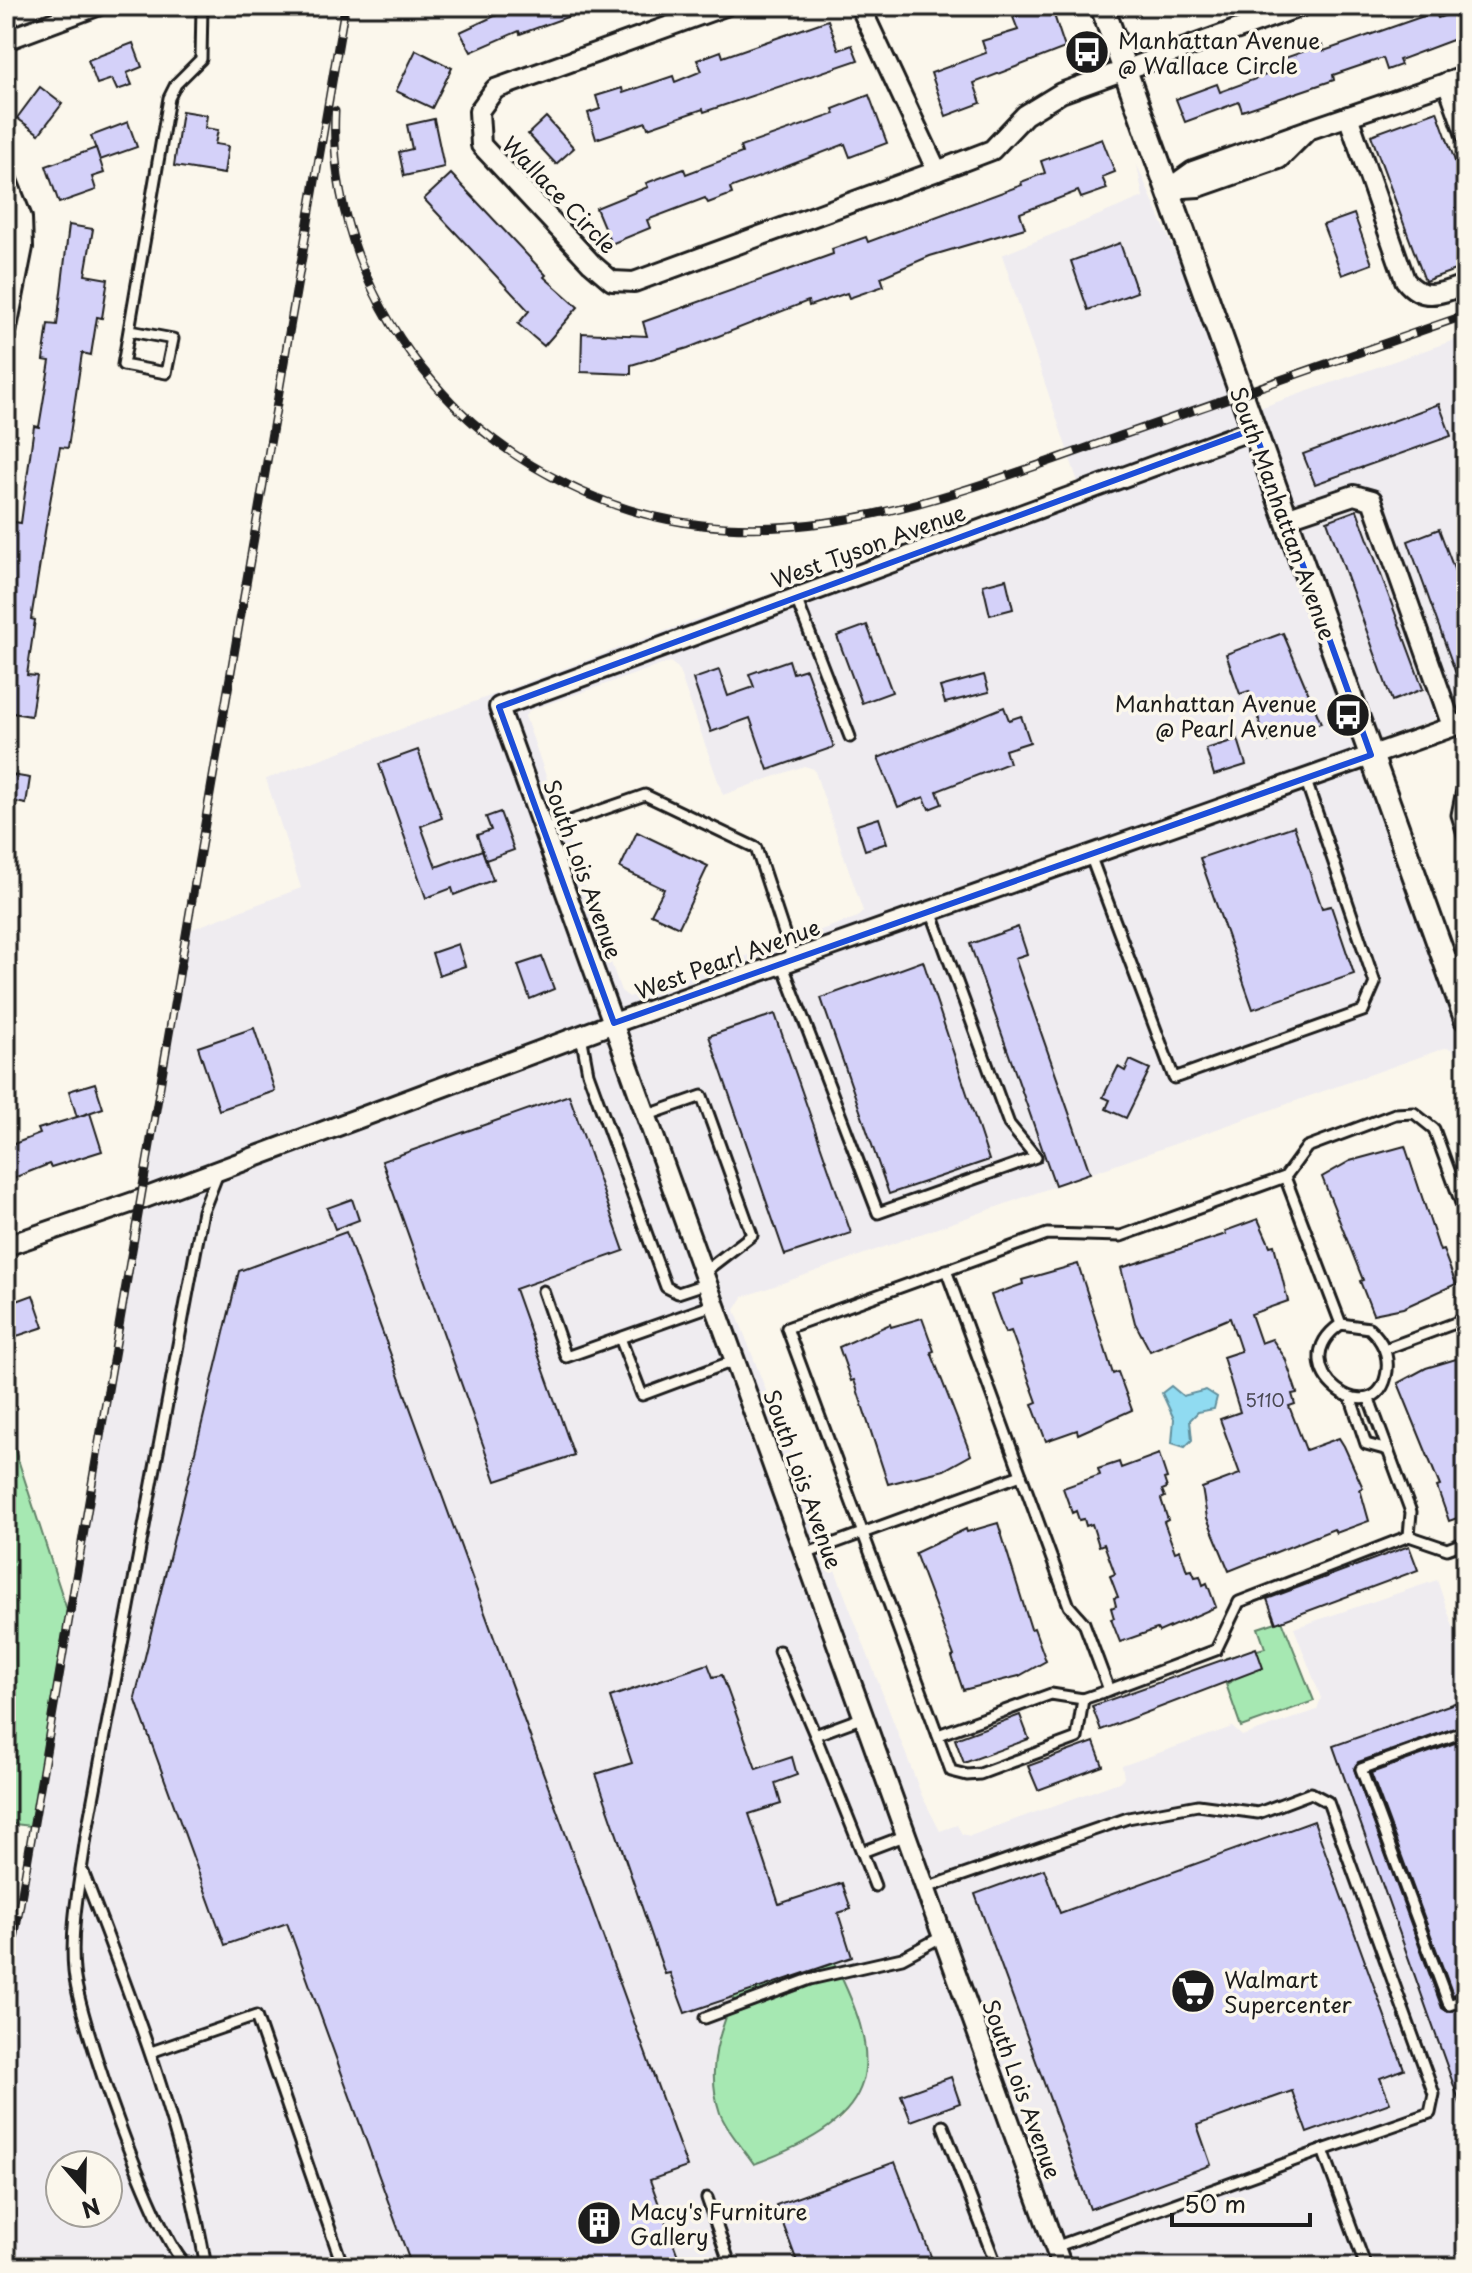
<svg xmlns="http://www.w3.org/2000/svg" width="1472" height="2273" viewBox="0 0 1472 2273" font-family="'Playpen Sans',sans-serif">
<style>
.built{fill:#efecf0;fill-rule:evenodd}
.green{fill:#a6e8b2;stroke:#618267;stroke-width:2}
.water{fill:#90dbf1;stroke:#628f9c;stroke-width:2}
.building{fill:#d4d1f9;stroke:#1c1c1c;stroke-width:2}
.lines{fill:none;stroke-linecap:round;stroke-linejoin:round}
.service-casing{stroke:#1c1c1c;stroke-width:15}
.minor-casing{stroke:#1c1c1c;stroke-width:24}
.tertiary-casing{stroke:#1c1c1c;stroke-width:28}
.service{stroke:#fbf7ec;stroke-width:9}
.minor{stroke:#fbf7ec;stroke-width:18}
.tertiary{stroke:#fbf7ec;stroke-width:22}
.rail-casing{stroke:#1c1c1c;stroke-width:9}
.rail{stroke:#fbf7ec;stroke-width:6;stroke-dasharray:18;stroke-linecap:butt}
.marked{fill:none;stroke:#1d4ed8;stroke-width:6;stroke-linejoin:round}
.labels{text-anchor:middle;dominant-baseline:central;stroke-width:7;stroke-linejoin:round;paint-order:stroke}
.number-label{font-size:18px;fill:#4a4953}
.poi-label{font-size:22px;fill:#1c1c1c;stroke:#fbf7ec;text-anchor:start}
.street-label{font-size:22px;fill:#1c1c1c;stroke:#fbf7ec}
</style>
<rect width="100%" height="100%" fill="#fbf7ec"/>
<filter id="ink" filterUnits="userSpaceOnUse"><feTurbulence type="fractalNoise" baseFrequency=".0125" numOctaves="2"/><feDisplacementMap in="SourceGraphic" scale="16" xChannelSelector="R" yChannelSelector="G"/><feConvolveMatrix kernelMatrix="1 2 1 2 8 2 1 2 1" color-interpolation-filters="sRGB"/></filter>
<g filter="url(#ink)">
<!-- built -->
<g class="built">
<polygon points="1137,165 1205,321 1242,422 1078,482 1002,255 1143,197"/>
<polygon points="1466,336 1466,528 1455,533 1466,570 1466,708 1457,711 1381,497 1374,490 1351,484 1291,504 1257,409"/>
<path d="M1249,442L1358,748L620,1010L512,714ZM670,662L678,668L723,795L804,766L814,769L863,911L858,917L629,997L621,991L525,716L530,710Z"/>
<polygon points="1355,505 1365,509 1439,718 1376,741 1299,524"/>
<polygon points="861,562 487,701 602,1016 139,1189 184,932 301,888 266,779 700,618"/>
<polygon points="1365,768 1466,1053 1456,1056 1452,1049 1445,1048 743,1297 735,1310 922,1796 940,1831 957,1825 962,1834 970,1836 1119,1782 1124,1777 1122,1766 1232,1727 1242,1736 1317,1710 1321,1698 1294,1628 1437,1580 1466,1664 1466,2267 1072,2267 627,1030"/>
<path d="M609,1036L1052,2267H6V1972L135,1213ZM827,1949L844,1981L863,2031L845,2116L814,2137L754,2164L712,2065L725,2021L743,1975ZM60,2165H108V2213H60Z"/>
</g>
<!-- green -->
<g class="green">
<polygon points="13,1444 67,1610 31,1826 6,1823 6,1445"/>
<polygon points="1282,1620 1314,1701 1241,1727 1226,1684 1234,1680 1226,1658 1265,1648 1258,1628"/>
<path d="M827,1949C889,2065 884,2116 754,2164C744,2149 726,2130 720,2113C703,2062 724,2022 743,1975Z"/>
</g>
<!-- water -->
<polygon class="water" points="1171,1386 1183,1396 1206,1390 1217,1397 1214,1409 1198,1412 1190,1420 1192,1440 1185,1447 1172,1443 1174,1419 1162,1393"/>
<!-- building -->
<g class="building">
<polygon points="516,6 592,6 592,8 520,34 519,31 471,52 460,32"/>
<polygon points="1045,6 1051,6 1065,48 974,83 981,103 946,116 931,73 986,53 982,41 1018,30 1013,17"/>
<polygon points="1466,8 1466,35 1399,60 1401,65 1387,70 1383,58 1333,75 1334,80 1242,111 1239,102 1185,122 1176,99 1217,84 1220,92 1285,68 1282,59 1322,45 1324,51 1435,12 1438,18"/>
<polygon points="828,20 839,50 852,45 858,60 704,112 703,109 648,128 646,122 596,139 588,113 600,109 596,96 622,88 623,93 673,76 675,82 702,71 697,60 721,51 723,57"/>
<polygon points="133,43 142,67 127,73 132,85 117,90 112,79 97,84 88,60"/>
<polygon points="416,50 452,68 432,108 396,91"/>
<polygon points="40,87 62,104 39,134 17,118"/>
<polygon points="869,95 887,143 850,157 845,144 730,188 732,194 708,203 705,198 647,220 650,228 611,244 596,208 648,187 646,183 684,169 686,174 742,153 740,147 835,114 833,109"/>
<polygon points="182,111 207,115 205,128 218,130 215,144 228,146 224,174 174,166"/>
<polygon points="1437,111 1466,192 1466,266 1425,281 1371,135"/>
<polygon points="546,117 574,148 556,164 528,134"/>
<polygon points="434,119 444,167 404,176 399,152 412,149 407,125"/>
<polygon points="128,122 137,147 100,160 91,136"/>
<polygon points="1102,139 1115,172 1102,177 1107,189 1081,198 1078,191 1020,213 1025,228 930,256 881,277 884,286 849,298 847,293 809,306 808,301 688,348 631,365 631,374 581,372 582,333 647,336 643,322 833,254 832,249 866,237 868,242 1022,185 1021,182 1045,173 1041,161"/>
<polygon points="96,148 104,173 92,177 96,190 59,203 46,166"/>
<polygon points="451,174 546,275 544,277 578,307 544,346 518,324 529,311 424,199"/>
<polygon points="1354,214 1372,264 1342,275 1323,225"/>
<polygon points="69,225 93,229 85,275 108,279 102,318 97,317 91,355 82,353 68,448 60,447 48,513 31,619 35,620 27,675 37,676 31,716 6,712 6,570 14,522 21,523 34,426 39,427 50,361 43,360 48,324 57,325"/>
<polygon points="1120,243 1137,292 1088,310 1071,261"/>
<polygon points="1439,404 1451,436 1315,484 1303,454"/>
<polygon points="1357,510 1423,689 1392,701 1327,521"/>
<polygon points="1439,529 1466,601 1464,696 1408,541"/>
<polygon points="1006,579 1013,609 990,615 983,585"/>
<polygon points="867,625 892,692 862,703 837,636"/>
<polygon points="1283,633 1321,723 1267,742 1249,691 1240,694 1226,654"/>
<polygon points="789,660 793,673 806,669 834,747 768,770 750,718 711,732 693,679 719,670 728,696 754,687 749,674"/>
<polygon points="984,675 989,692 945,703 940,687"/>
<polygon points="1004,707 1009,720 1021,716 1030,742 1005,750 1009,763 937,791 942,804 929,809 924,797 898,807 878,758"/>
<polygon points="1238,739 1246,765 1214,775 1206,749"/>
<polygon points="418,750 442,818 421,826 436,867 482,850 493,880 454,895 452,888 426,898 379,764"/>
<polygon points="6,774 30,778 26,804 6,800"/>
<polygon points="500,812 514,850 486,860 477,835 491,830 486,817"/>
<polygon points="879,818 887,843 865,850 857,825"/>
<polygon points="1294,826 1322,908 1331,906 1354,974 1253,1009 1200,858"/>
<polygon points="637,832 708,866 679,927 651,914 664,889 620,868"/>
<polygon points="1018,927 1027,954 1015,958 1090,1173 1055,1185 970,944"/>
<polygon points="458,944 465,966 439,975 432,953"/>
<polygon points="542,957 554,989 530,999 518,965"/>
<polygon points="923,961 989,1160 889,1194 821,998"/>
<polygon points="775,1014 851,1233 785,1255 709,1036"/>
<polygon points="254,1028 275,1091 219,1110 198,1047"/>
<polygon points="1130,1060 1150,1069 1126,1118 1106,1109 1110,1100 1103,1097 1118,1067 1125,1071"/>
<polygon points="95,1083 103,1108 77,1117 69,1091"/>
<polygon points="569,1095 624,1251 515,1289 574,1455 496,1481 382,1161"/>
<polygon points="90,1113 102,1151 51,1167 49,1164 6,1181 6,1147 40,1134 38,1129"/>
<polygon points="1405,1146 1440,1251 1443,1250 1456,1284 1403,1308 1373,1314 1360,1281 1363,1280 1322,1177 1350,1161"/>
<polygon points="352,1199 359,1220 335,1229 327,1208"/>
<polygon points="1258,1219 1270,1246 1274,1245 1288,1301 1251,1314 1261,1343 1272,1339 1285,1358 1297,1393 1292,1394 1295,1404 1289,1406 1306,1450 1339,1438 1344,1446 1363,1488 1360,1489 1369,1521 1336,1533 1334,1529 1229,1571 1207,1518 1202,1488 1240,1474 1220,1419 1240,1412 1223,1357 1241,1351 1230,1318 1150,1351 1135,1323 1121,1268 1226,1234 1225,1231"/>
<polygon points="346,1232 687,2167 650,2180 682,2267 412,2267 287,1923 225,1945 135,1698 239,1271"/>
<polygon points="1078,1264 1113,1374 1118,1372 1132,1410 1078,1434 1077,1430 1046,1441 1032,1404 1037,1402 1011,1331 1005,1333 991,1295 1023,1284 1022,1280"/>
<polygon points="33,1295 44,1327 14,1337 6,1305"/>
<polygon points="922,1318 934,1351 931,1352 971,1455 944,1470 888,1484 854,1380 851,1381 839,1347 890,1324 891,1327"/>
<polygon points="1466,1356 1466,1515 1449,1521 1437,1487 1440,1486 1398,1383 1426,1368"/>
<polygon points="1159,1454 1167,1478 1164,1479 1167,1488 1162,1490 1165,1497 1161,1499 1168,1520 1164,1522 1175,1552 1180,1550 1187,1571 1192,1570 1195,1577 1200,1576 1203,1585 1207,1583 1216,1607 1159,1632 1157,1629 1120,1642 1111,1619 1114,1618 1111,1608 1116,1606 1114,1598 1118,1597 1110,1576 1115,1574 1104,1544 1099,1546 1092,1524 1086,1526 1084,1519 1079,1520 1076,1511 1072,1513 1063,1488 1100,1475 1098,1469 1119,1462 1121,1468"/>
<polygon points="998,1523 1031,1629 1034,1628 1046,1661 1019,1676 963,1690 952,1657 954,1656 915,1553 966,1529 967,1532"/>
<polygon points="1409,1546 1418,1570 1276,1623 1267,1599"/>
<polygon points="1256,1648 1263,1668 1101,1730 1092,1706"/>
<polygon points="708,1664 713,1677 722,1675 756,1769 792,1757 797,1775 775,1783 781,1804 749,1814 779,1904 842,1883 851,1909 838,1913 852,1957 685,2013 670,1973 665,1974 596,1774 632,1763 610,1697"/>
<polygon points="1466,1699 1466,1724 1358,1762 1354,1769 1442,2008 1448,2012 1466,2007 1464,2114 1333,1746"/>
<polygon points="1020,1715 1029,1739 964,1763 955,1739"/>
<polygon points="1466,1739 1466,1992 1453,1995 1371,1773"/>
<polygon points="1094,1742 1103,1766 1038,1790 1028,1766"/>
<polygon points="1314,1821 1404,2069 1380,2078 1390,2103 1307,2133 1292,2091 1197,2125 1211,2165 1090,2209 975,1894 1044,1869 1060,1913"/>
<polygon points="951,2077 960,2103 911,2121 901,2095"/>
<polygon points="895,2162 935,2267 799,2267 776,2205"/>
</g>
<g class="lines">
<!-- service casing -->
<g class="service-casing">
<g id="service">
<polyline points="130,331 173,339 166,373 123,365 169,98 176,84 201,59 202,6"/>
<polyline points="796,598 850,737"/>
<polyline points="1466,770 1457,815 1466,844"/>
<polyline points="544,830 645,795 756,848 793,960"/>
<polyline points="1090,855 1174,1078 1363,1011 1375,983 1305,778"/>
<polyline points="782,963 878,1213 1036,1157 1009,1124 931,911"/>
<polyline points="581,1035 588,1073 666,1287 678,1293 708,1283"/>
<polyline points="648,1115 702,1096 752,1235 704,1272"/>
<polyline points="1285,1177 1341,1324"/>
<polyline points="543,1291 566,1357 716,1304"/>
<path d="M1341,1324L1369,1328C1381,1339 1389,1354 1387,1371C1378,1438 1277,1368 1341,1324Z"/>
<polyline points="620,1338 642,1395 736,1360"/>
<polyline points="1385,1349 1466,1319"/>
<polyline points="1351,1399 1366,1444 1388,1450"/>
<polyline points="1369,1399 1411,1512 1409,1536"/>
<polyline points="805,1554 1021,1475"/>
<polyline points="779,1651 815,1735 864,1717"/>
<polyline points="1109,1690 1216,1650 1239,1602 1409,1536 1447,1549 1466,1542"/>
<polyline points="1083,1699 1077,1738 980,1774 967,1775 951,1771 787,1328 1047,1234 1121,1236 1285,1177 1307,1147 1395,1114 1414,1113 1434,1129 1466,1217"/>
<polyline points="1466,1731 1361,1769 1449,2005 1466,1999"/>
<polyline points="815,1735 862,1852 907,1835"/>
<polyline points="938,1735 1051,1694 1083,1699 1109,1690 1084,1623 1069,1606 946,1270"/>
<polyline points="862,1852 875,1886"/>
<path d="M83,1872C133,2002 183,2129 206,2267"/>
<polyline points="926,1888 1128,1818 1198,1805 1258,1813 1311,1793 1328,1802 1434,2094 1430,2113 1323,2150"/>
<polyline points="705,2018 810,1979 902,1958 943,1936"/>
<polyline points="151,2052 256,2016 343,2267"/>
<polyline points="943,2126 997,2267"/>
<polyline points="707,2198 731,2267"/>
<polyline points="1055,2247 1323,2150 1366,2267"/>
<path d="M188,2267C156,2242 78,2018 74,1971C70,1926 80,1881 86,1837L203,1211L218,1173"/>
</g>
</g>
<!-- minor casing -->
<g class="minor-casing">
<g id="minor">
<polyline points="725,6 495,89 479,111 481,145 591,263 612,281 634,282 937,171 860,6"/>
<polyline points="6,40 97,6"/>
<polyline points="1447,82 1466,135"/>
<path d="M1348,116L1405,280C1423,303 1442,293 1466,284"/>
<polygon points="1308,130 1279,159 1199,187 1168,189 1193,171"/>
<polyline points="1308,130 1466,76"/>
<polyline points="937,171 992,150 1025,115 1061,93 1302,6"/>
<polyline points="6,178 22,218 23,247 6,333"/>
<polyline points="1286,518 1354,495 1372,500 1452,726"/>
<polyline points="6,1246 142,1199 614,1023 1466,722"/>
<polyline points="1062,2267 499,707 1254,429"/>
</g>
</g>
<!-- tertiary casing -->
<g class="tertiary-casing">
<polyline id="tertiary" points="1102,6 1466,1019"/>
</g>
<!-- service -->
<use href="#service" class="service"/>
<!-- minor -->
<use href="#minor" class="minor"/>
<!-- tertiary -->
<use href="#tertiary" class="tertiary"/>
<!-- rail casing -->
<g class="rail-casing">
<g id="rail">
<path d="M335,111C330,211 370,309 434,383C471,427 517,460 568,485C756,579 944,498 1126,434C1240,395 1353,354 1466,315"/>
<polyline points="6,1986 345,6"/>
</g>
</g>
<!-- rail -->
<use href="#rail" class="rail"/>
</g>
</g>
<!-- marked area -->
<path class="marked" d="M1254,429L1371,755L614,1023L499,707Z"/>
<!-- icons -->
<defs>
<g id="bus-disc" transform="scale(2.3)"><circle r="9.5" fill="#1c1c1c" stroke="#fbf7ec"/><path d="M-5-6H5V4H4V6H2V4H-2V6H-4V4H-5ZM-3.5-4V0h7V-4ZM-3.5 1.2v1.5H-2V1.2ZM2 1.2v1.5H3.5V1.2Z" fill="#fff"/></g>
<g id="supermarket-disc" transform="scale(2.3)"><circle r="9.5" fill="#1c1c1c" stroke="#fbf7ec"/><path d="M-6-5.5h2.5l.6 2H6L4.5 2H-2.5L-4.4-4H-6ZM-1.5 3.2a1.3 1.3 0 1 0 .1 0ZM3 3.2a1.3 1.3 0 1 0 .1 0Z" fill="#fff"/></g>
<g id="building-disc" transform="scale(2.3)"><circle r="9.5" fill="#1c1c1c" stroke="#fbf7ec"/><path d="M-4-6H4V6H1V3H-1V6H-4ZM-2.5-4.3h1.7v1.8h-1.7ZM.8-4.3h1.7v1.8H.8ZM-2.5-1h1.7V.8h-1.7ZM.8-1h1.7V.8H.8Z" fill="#fff"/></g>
</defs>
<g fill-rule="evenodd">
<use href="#bus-disc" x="1087" y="52"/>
<use href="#bus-disc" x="1348" y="715"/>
<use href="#supermarket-disc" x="1193" y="1991"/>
<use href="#building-disc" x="599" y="2223"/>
</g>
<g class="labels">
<!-- number labels -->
<g class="number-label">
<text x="1265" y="1399">5110</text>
</g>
<!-- poi labels -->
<g class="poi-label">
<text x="1118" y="39">Manhattan Avenue<tspan x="1118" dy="25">@ Wallace Circle</tspan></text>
<text x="1317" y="702" text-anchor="end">Manhattan Avenue<tspan x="1317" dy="25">@ Pearl Avenue</tspan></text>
<text x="1224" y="1978">Walmart<tspan x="1224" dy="25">Supercenter</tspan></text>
<text x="630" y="2210">Macy's Furniture<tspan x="630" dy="25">Gallery</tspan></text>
</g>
<!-- street labels -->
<g class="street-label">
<text transform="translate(560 194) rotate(46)">Wallace Circle</text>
<text transform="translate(1284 513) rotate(70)">South Manhattan Avenue</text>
<text transform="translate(868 545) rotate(-20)">West Tyson Avenue</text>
<text transform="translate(584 869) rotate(70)">South Lois Avenue</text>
<text transform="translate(727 958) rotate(-20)">West Pearl Avenue</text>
<text transform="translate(804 1479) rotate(70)">South Lois Avenue</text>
<text transform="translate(1023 2089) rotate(70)">South Lois Avenue</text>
</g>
</g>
<!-- margin -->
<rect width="1472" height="2273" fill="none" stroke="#fbf7ec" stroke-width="32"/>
<rect x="16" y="16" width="1440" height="2241" fill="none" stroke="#1c1c1c" stroke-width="3" filter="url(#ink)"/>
<!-- north arrow -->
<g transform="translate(84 2189) rotate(160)"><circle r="38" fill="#fbf7ec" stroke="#a29f99" stroke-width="2"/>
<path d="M0-6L14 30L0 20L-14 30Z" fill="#1c1c1c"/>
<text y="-12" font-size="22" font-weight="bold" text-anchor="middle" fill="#1c1c1c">N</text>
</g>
<!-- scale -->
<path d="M1172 2213v12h138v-12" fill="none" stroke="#1c1c1c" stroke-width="4"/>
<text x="1184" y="2213" font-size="24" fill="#1c1c1c" stroke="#fbf7ec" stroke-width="6" paint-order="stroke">50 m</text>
</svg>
